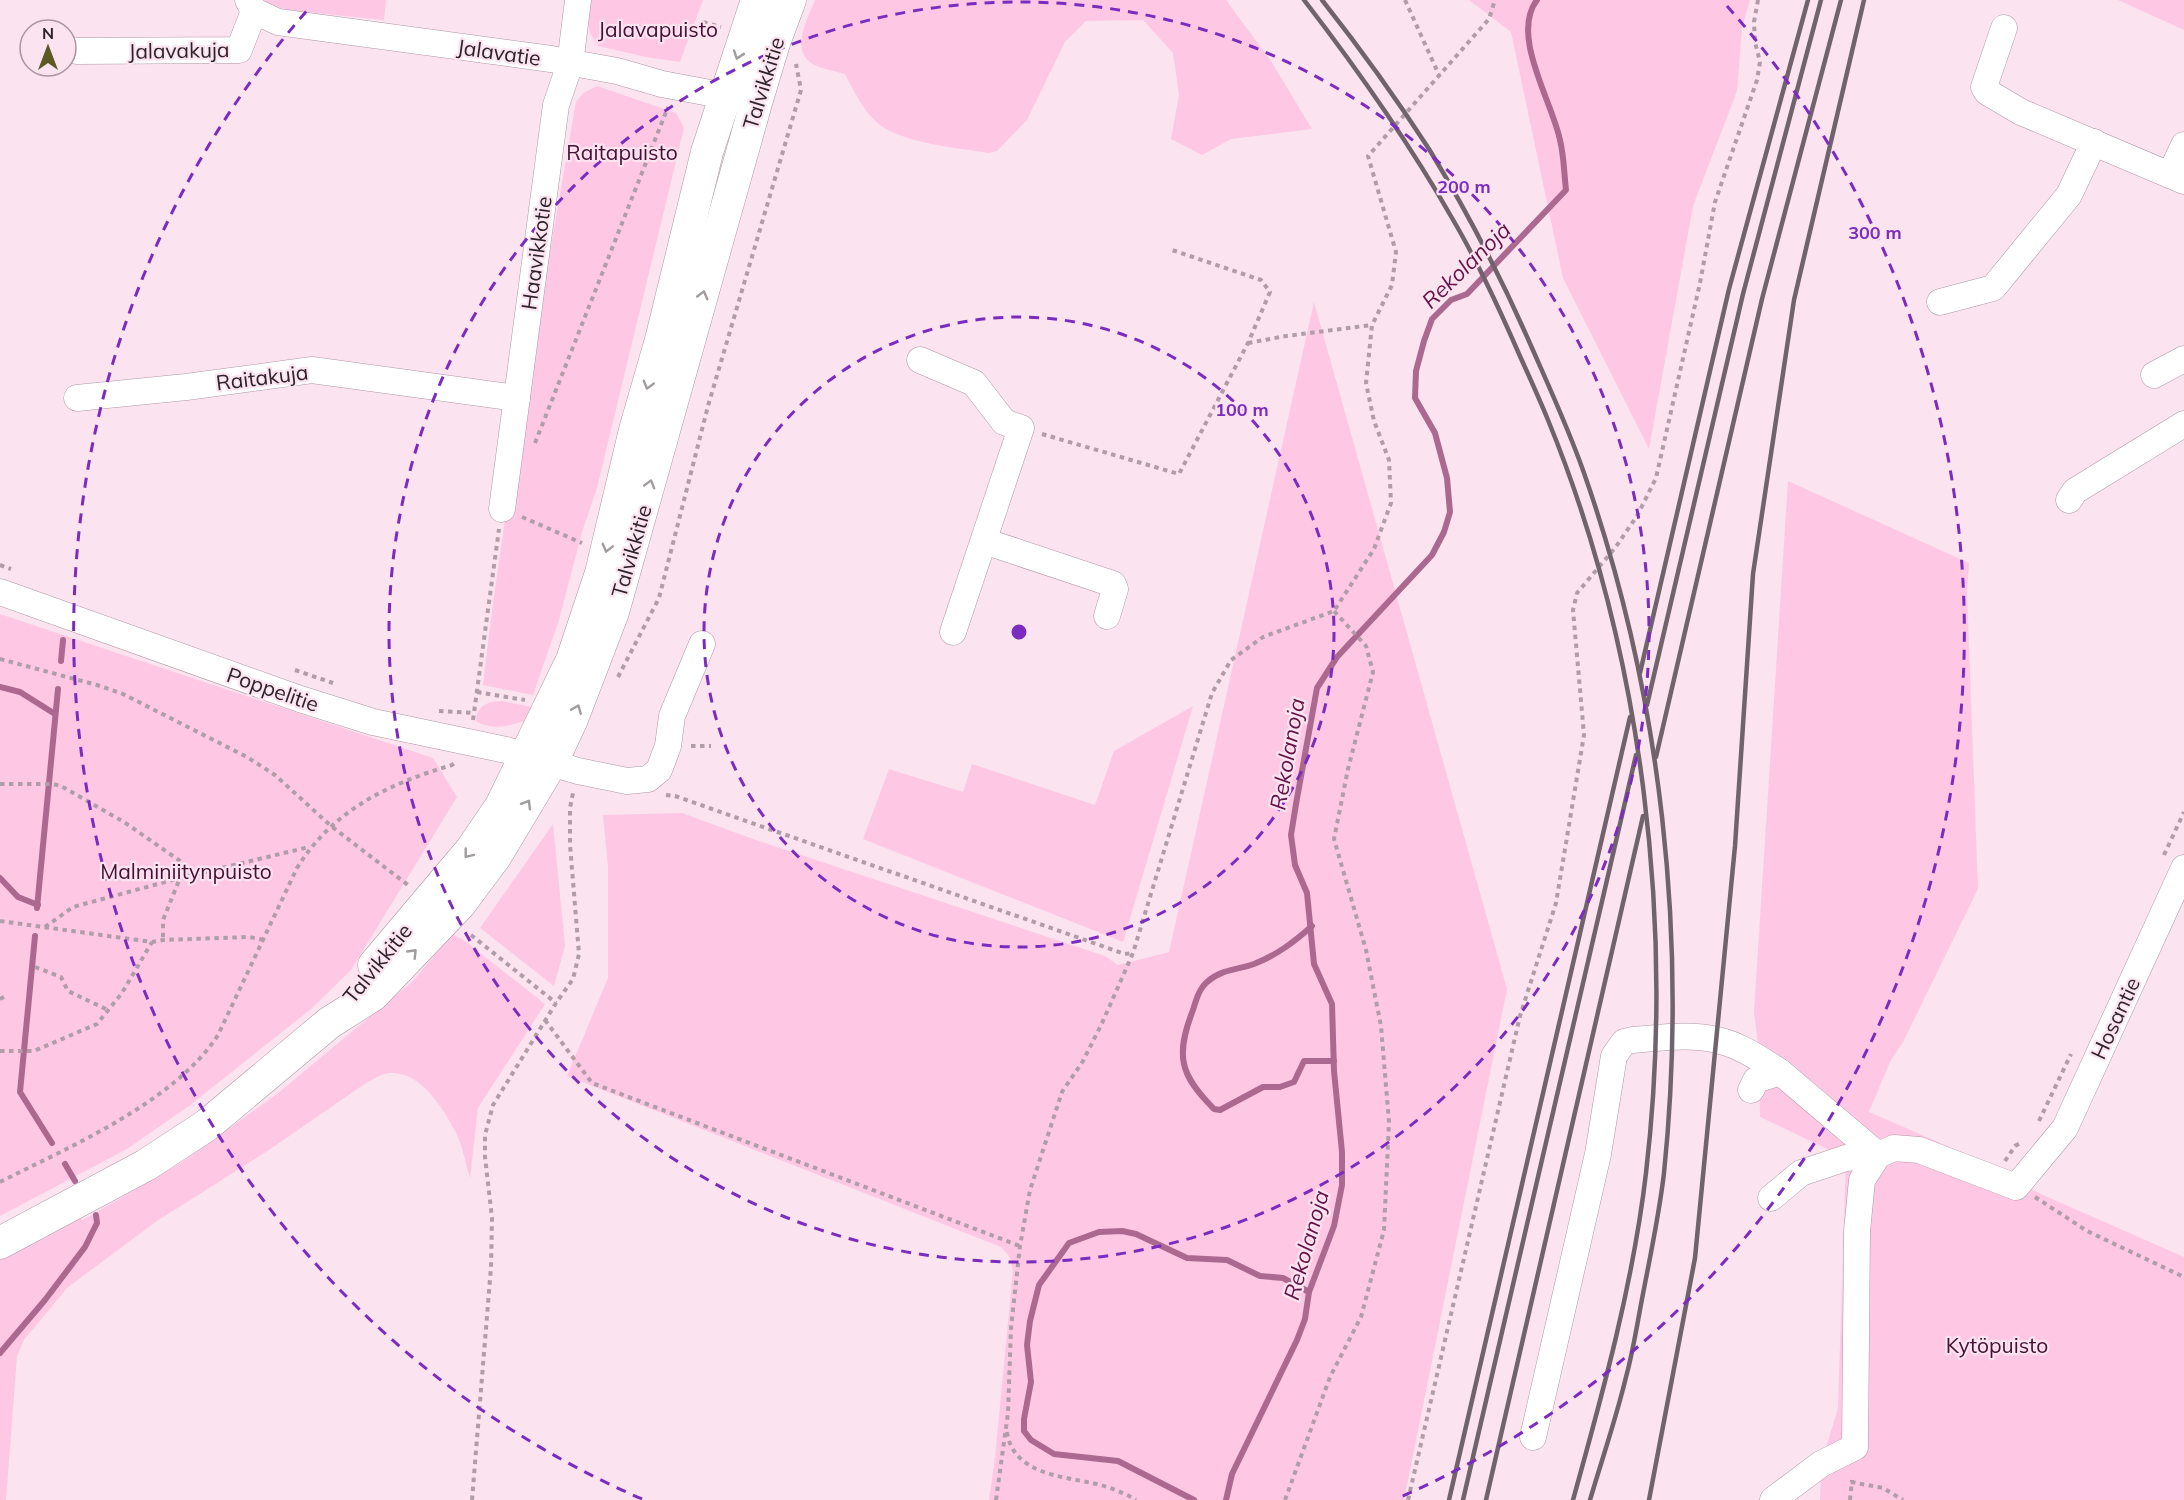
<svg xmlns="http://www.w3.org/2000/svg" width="2184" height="1500" viewBox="0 0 2184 1500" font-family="Mulish,sans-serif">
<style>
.green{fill:#fec8e5}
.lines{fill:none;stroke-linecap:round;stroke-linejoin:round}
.stream{stroke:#ac6990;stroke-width:6}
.minor-casing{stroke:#ae97a3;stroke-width:27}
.major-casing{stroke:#ae97a3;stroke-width:33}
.path{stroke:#b09da7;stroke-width:4;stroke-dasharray:4.5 4.5;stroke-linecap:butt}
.minor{stroke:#fff;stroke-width:26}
.major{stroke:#fff;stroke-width:32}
.rail{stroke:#71636b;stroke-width:4.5}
.oneway{stroke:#a09c9e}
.ring{fill:none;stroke:#7b2cbf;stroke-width:3;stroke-dasharray:10 8}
.labels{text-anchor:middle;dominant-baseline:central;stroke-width:4.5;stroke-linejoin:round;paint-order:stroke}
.park-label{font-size:21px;fill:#470f34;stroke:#fbe3f0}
.street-label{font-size:21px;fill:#2c2328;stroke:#fbe3f0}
.water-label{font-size:22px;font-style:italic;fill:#631248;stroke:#fbe3f0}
.centre{fill:#7b2cbf;stroke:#fbe3f0;stroke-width:3}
.ring-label{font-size:18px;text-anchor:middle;font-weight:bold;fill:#7b2cbf;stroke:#fbe3f0;stroke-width:4.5;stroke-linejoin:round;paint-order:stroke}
</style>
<rect width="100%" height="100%" fill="#fbe3f0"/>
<!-- green -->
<g class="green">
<polygon points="259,0 386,0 384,20 287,10"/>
<path d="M591,0H703L680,62L646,57L598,46C585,28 588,20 591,0Z"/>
<path d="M815,0H1226L1271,61L1312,129L1231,139L1202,155L1171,139L1179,95L1173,53L1143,20L1086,21L1065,42L1027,120L997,151L988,153C958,148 902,143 879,124C865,114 853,89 845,74C835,71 821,69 813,64C789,50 808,19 815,0Z"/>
<polygon points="1469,0 1750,0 1742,27 1737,91 1693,206 1649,449 1563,278 1511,32"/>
<polygon points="2118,0 2184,0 2184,30"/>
<path d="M597,86L676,113L684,128L597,488L582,532L559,620L533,695L483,685C505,490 543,296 576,102L583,93Z"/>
<polygon points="1314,302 1507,989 1404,1500 989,1500 995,1458 1013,1270 1009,1256 1001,1247 567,1076 608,978 608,867 603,815 682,813 753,839 1105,956 1118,965 1169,952"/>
<polygon points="1788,481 1969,563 1967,592 1978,889 1903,1042 1890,1062 1869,1112 1998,1168 1996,1172 2043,1195 2184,1257 2184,1500 1820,1500 1821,1464 1838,1408 1846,1158 1760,1117 1759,1051 1754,1012"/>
<polygon points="0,614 433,758 457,797 351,970 311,1009 189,1106 127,1149 0,1216"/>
<path d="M502,701L532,707V717C517,725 492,732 476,721C477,705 487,702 502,701Z"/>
<polygon points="1193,706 1123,942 863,839 889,769 963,792 972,764 1095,805 1114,751"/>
<polygon points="553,824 565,946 554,986 480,928"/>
<path d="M452,934L465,941L545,1004L478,1108L470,1178C465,1163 463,1146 456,1133C444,1110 422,1072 391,1073C382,1073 374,1079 366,1083L269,1150L157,1221L67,1288L24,1340L17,1356L6,1500H0V1259L78,1217L83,1220L179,1164L277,1094L413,981Z"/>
</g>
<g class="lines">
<!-- stream -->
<g class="stream">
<polyline points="61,661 63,640"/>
<polyline points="0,687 20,692 55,714"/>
<polyline points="0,878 18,897 38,905"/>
<polyline points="37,908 58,689"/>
<path d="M1312,926C1294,942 1277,955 1254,964C1238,970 1221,969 1207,982C1199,989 1196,1000 1193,1010C1175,1056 1180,1075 1214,1109L1220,1110L1263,1087H1280L1294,1082L1304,1061H1334"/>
<polyline points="35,936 20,1092 52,1143"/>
<polyline points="65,1164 75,1181"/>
<polyline points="0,1353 45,1300 85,1247 97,1223 96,1215"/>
<polyline points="1194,1500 1118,1461 1054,1454 1031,1440 1024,1431 1024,1419 1031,1382 1027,1345 1030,1321 1039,1285 1069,1243 1099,1232 1122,1231 1136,1234 1187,1258 1227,1260 1260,1276 1283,1278 1309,1292"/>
<path d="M1226,1500L1232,1474L1297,1340L1305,1319L1309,1292L1334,1226L1342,1185V1152L1334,1071L1332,1004L1314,964L1307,893L1295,865L1291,835L1296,804L1317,688L1337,657L1432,555L1444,532L1450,512L1447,478L1435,433L1415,398L1416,371L1424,341L1432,319L1451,300L1467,294L1566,190C1564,173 1564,156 1560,140C1552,101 1510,35 1537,0"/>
</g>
<!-- minor casing -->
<g class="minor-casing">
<g id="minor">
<polyline points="248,0 254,11 278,22 551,59 617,71 662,84 742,99"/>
<polyline points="2004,28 1984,87 1987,92 2021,112 2184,181"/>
<polyline points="77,51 239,50 254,11"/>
<polyline points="2170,175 2184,145"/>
<polyline points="1940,302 1993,288 2069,195 2094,142"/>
<polyline points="920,360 974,383 1004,422 1021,428 953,632"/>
<polyline points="2154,375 2184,359"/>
<polyline points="77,398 186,387 312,370 517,398"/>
<polyline points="2069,500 2075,491 2184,424"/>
<polyline points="502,509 556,105 570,64 578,0"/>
<polyline points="984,541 1113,584 1115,589 1107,616"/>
<polyline points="0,592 300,699 373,722 506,750 578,771 627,781 648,779 659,770 668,746 672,716 702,644"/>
<polyline points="1751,1090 1756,1080 1780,1072 1878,1155"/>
<polyline points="1771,1198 1801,1173 1846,1158 1878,1155"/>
<path d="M1533,1437L1598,1154L1614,1056L1624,1042L1632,1040C1660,1038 1690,1033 1717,1040C1740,1045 1760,1059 1780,1072"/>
<polyline points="1773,1500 1821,1464 1855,1447 1857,1231 1862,1180 1878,1155 1894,1148 1919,1150 2016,1187 2065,1128 2184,868"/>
</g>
</g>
<!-- major casing -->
<g class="major-casing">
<g id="major">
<polyline points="374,965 471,850 501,806 572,660 601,573 635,430 661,340 707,152 757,0"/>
<polyline points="0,1243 146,1165 207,1125 329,1023 373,995 460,904 495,857 552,762 572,719 613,612 756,103 774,43 790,0"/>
</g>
</g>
<!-- path -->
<g class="path">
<polyline points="1405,0 1439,75"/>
<polyline points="703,22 721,27"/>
<polyline points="1248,343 1286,336 1372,325"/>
<polyline points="1042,434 1179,474 1248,343 1270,292 1261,280 1172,250"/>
<polyline points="535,443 668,107"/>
<polyline points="522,517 582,543"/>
<polyline points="0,565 11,569"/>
<polyline points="0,659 97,685 123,694 247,757 275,775 331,826 408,885"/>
<polyline points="295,670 333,683"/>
<polyline points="618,677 659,598 708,406 801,90 796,64"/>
<polyline points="477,692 525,700"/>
<polyline points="439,711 473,713"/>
<polyline points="473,720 499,529"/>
<polyline points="691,746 711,746"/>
<polyline points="0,784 53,784 61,786 124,822 183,863 180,878 163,920 163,940"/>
<polyline points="666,795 675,796 1125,954 1132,953"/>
<polyline points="2164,855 2184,812"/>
<polyline points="0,921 152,942 163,940 249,937 264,940"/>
<polyline points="45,927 73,907 180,878 309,847"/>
<polyline points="471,935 556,1003"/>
<polyline points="35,967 61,977 68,991 108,1010"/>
<polyline points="0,999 8,995"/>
<polyline points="545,1020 592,1083 1020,1246"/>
<polyline points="0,1051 34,1051 97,1024 122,993 152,942"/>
<polyline points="2039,1121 2071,1054"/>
<polyline points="2005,1161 2015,1146 2022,1142"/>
<path d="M0,1182C69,1147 175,1102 218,1035L297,868C333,810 388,784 452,765L456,762"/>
<polyline points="2035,1197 2087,1231 2184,1277"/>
<path d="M1007,1432C1013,1473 1059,1476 1092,1483C1107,1486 1123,1492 1136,1500"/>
<polyline points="1851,1482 1883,1488 1903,1500"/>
<polyline points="472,1500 491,1267 492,1218 485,1157 485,1135 493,1105 556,1003 573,979 579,954 570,845 570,808 573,793"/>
<polyline points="996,1500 1008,1413 1011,1328 1020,1246 1030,1190 1062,1092 1083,1061 1103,1021 1133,953 1212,693 1231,660 1263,637 1334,611 1374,549 1391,503 1389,460 1374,421 1366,383 1372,325 1392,285 1396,252 1368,156 1489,19 1495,0"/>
<polyline points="1285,1500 1330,1377 1361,1317 1384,1230 1389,1122 1381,1026 1366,950 1334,839 1348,769 1373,672 1366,646 1334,611"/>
<polyline points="1408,1500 1520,1016 1556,903 1584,735 1573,610 1577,593 1615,548 1637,516 1656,478 1700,283 1715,202 1757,80 1760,62 1755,42 1754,22 1758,0"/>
<polyline points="1850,1500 1852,1480"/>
</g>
<!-- minor -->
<use href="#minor" class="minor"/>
<!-- major -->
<use href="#major" class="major"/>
<!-- rail -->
<g class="rail">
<path d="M1304,0C1358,70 1408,141 1452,218C1478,262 1499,308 1519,354C1529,376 1539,398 1548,420C1643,652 1675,925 1646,1173C1633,1284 1603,1392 1573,1500"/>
<path d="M1322,0C1360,48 1396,98 1429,149C1468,213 1502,279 1532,348C1550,389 1569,430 1584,473C1662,696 1688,939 1664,1173C1659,1216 1650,1257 1642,1299C1637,1325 1633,1352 1626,1377C1616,1419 1602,1459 1590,1500"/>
<polyline points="1640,673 1729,289 1808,0"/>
<polyline points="1647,705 1743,294 1821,0"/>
<polyline points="1656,757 1762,299 1841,0"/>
<polyline points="1449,1500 1630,717"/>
<polyline points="1463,1500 1636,755"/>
<polyline points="1486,1500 1643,816"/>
<polyline points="1649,1500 1695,1258 1735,846 1753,574 1794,300 1864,0"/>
</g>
</g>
<!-- one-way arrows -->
<defs><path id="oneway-chevron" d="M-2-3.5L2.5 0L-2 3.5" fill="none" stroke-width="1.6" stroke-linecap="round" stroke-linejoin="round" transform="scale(1.5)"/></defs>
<g class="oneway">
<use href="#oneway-chevron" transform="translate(738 55) rotate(109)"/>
<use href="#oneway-chevron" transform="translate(703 295) rotate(-75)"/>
<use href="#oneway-chevron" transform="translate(648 385) rotate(106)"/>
<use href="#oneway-chevron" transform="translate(650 484) rotate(-74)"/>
<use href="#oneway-chevron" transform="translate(607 548) rotate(104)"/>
<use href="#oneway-chevron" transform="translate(577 709) rotate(-68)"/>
<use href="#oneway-chevron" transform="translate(527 804) rotate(-59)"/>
<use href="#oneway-chevron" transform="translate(468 854) rotate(128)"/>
<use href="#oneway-chevron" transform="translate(413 953) rotate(-46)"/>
</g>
<!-- distance rings -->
<g class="ring">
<circle cx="1019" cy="632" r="315"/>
<circle cx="1019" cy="632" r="630"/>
<path d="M642 1499A945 945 0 0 1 311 6M1727 6A945 945 0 0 1 1396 1499"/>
</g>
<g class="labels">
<!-- park labels -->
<g class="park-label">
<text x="658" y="29">Jalavapuisto</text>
<text x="622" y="152">Raitapuisto</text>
<text x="186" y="871">Malminiitynpuisto</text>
<text x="1997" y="1345">Kytöpuisto</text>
</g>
<!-- street labels -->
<g class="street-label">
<text transform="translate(179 50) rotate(-1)">Jalavakuja</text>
<text transform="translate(499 52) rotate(8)">Jalavatie</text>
<text transform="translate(763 83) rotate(-73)">Talvikkitie</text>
<text transform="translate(536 253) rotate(-82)">Haavikkotie</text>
<text transform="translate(262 377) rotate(-7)">Raitakuja</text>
<text transform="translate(631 551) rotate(-74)">Talvikkitie</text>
<text transform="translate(273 689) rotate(19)">Poppelitie</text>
<text transform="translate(377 963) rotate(-51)">Talvikkitie</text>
<text transform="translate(2115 1018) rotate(-65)">Hosantie</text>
</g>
<!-- water labels -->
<g class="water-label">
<text transform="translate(1466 265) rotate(-44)">Rekolanoja</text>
<text transform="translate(1287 754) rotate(-80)">Rekolanoja</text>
<text transform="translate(1306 1245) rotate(-74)">Rekolanoja</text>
</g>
</g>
<circle cx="1019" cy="632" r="9" class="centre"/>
<g class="ring-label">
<text x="1464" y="193">200 m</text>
<text x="1875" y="239">300 m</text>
<text x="1242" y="416">100 m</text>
</g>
<!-- north arrow -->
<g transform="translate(48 48)"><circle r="28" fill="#fbe3f0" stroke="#a896a0" stroke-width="1.5"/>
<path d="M0-4.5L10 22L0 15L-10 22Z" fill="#5d5925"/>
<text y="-9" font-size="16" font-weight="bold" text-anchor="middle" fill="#2c2328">N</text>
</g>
</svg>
